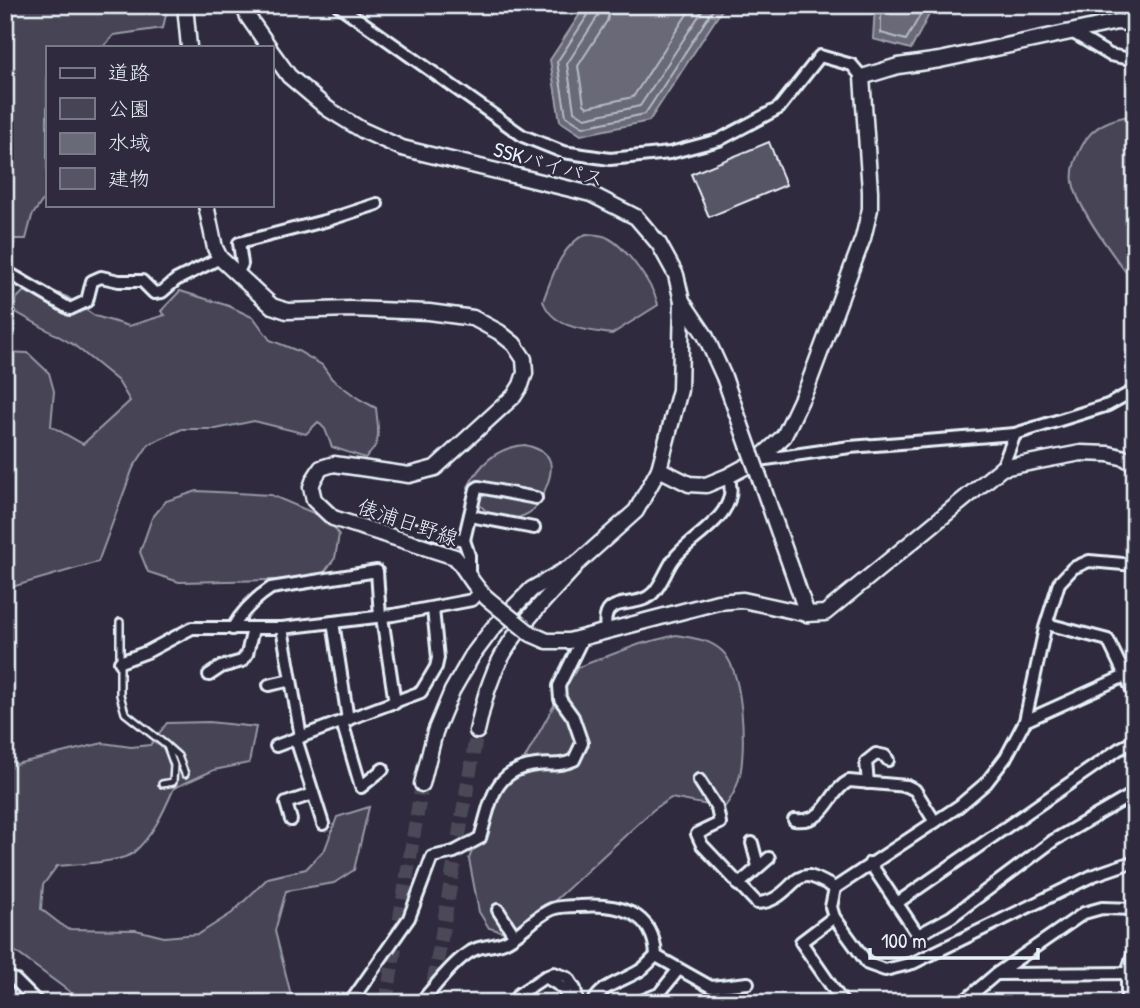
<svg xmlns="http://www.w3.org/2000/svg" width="1140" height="1008" viewBox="0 0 1140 1008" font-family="'Patrick Hand','Klee One',sans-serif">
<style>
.green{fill:#464455;stroke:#979aa6;stroke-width:2}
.water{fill:#696978;stroke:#9c9fab;stroke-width:2}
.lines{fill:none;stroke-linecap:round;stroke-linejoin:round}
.shore{stroke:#b5bbc5;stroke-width:2}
.building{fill:#575565;stroke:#e8f1f8;stroke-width:2}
.secondary-tunnel{stroke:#4b4859;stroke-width:14;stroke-dasharray:14 7;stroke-linecap:butt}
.lane-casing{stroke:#e8f1f8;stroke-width:10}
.street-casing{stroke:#e8f1f8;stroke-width:16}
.secondary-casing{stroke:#e8f1f8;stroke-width:19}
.lane{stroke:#2f2a3d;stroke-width:5}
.street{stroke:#2f2a3d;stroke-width:10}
.secondary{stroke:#2f2a3d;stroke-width:14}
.secondary-bridge-casing{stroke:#e8f1f8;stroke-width:19;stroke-linecap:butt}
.secondary-bridge{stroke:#2f2a3d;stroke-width:14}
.labels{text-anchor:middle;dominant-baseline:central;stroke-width:5;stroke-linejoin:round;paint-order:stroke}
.street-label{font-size:21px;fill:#e8f1f8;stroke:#2f2a3d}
</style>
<rect width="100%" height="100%" fill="#2f2a3d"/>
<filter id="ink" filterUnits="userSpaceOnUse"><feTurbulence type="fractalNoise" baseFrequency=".0143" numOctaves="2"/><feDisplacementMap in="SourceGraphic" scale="14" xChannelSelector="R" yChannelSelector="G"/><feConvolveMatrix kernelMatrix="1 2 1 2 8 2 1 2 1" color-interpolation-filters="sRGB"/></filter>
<g filter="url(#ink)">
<!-- green -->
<g class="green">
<polygon points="5,5 168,5 163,28 114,35 103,47 47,47 47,194 32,216 26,239 5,239"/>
<path d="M1135,115V284C1118,262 1077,209 1073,182C1071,169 1076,158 1082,146C1092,125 1113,118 1135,115Z"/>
<path d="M586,234C593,235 602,234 608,238C626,247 654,286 658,305L612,334C586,330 553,329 543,301C552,277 561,245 586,234Z"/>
<path d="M32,283L67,297L95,316L129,326L165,315L161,311L180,291L229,306L254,318L270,340L298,351L322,365L332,379L359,399L376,408C378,430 383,443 365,458L332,447L325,429L318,422L306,434L254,421L216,429H182L149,444L133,468L98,562L5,589V352L28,353L49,373L54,391L51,426L83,444L130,401L118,381L74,345L14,311L17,298Z"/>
<path d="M525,445C550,451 556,461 547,485C544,493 539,505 533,510C522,519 509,520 496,520L473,499L468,487C480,463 498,447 525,445Z"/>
<polygon points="197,491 271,495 330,520 339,535 335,558 319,579 179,582 148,572 140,552 152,518 166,501"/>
<path d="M676,635C693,638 708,639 721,650C744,670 746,747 740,775C737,788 732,798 724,808L671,798L653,810L548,907L507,933L489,928L479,912L469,859L483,820L524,760L558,698L578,667L640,644Z"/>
<path d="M209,722L256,727L249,763L214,770L174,788C164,811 153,836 133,853C123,862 73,865 57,866L43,885L41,909L67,929L136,930L164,937L199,934L232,913L268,878L306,869L325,849L337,817L369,807L354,870L334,883L286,891L275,931L293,1003H85L5,944V758L16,764L103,743L131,747L150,745L167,723Z"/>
</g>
<!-- water -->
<g class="water">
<polygon points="586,5 725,5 649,121 581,135 560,121 550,60"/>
<polygon points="875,5 934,5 911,49 873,39"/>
</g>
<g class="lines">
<!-- shore -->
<g class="shore">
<polyline points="591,5 590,12 557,62 566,116 583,127 645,114 716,5"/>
<polyline points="600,5 598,16 567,64 574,111 585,118 640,106 706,5"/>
<polyline points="611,5 607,21 578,66 584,104 587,107 633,97 693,5"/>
<polyline points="881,5 881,33 906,40 926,5"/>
</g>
</g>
<!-- building -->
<polygon class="building" points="769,142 786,185 709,217 691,174"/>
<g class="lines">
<!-- secondary-tunnel -->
<g class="secondary-tunnel">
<polyline points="386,1003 422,784"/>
<polyline points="430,1003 477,731"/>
</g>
<!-- lane casing -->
<g class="lane-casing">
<g id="lane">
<polyline points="120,622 120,695 125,713 167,746 174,765 173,782 162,784"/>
<polyline points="169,748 178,756 185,774"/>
</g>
</g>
<!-- street casing -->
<g class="street-casing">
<g id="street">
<polyline points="338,5 523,136 563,152 610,159 670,153 719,140 779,108 820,56 852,65 862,77"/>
<polyline points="1070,31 1110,55 1135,60"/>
<polyline points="5,271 70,309 87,301 92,281 101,277 119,281 142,281 154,293 162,292 176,280 220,258"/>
<polyline points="237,274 242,264 239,243 328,220 377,204"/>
<polyline points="759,460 850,447 1015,434 1108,405 1135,390"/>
<polyline points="1002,468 1015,434"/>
<polyline points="470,516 534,528"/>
<polyline points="406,527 464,540 476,489 479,487 536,498"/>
<polyline points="464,540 469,555 469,573"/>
<polyline points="1135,565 1089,561 1073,568 1059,583 1045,628 1025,721 1006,757 986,783 959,806 835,888 831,907 834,917 868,964 885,970 913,963 1094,875 1135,861"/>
<polyline points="382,617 395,703"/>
<polyline points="333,622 348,720"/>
<polyline points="1047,624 1108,640 1135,696"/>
<polyline points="282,628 301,737"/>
<path d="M232,629C242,611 254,599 271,588L377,571L380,617"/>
<path d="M606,630C600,592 636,611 653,593C662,584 666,570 673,560C690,536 743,515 728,476"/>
<polyline points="120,662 147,652 192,628 282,628 393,615 472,600 479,592"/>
<polyline points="209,675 221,667 242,661 247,654 253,629"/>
<polyline points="269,685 291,680"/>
<polyline points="1025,721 1125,676"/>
<polyline points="342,722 361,787 383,769"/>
<polyline points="296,739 323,824"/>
<polyline points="276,746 421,692 436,667 438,658 433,609"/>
<path d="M699,780L717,808L720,823L697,834L702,845L757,903C786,902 792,874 809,876C818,878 827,884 835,888"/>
<polyline points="868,783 866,762 876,754 885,756 888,760"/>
<polyline points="291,820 286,803 313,794"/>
<path d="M794,820C828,824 827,792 849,781L907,786L915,790L935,822"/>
<polyline points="752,843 758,866"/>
<polyline points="870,863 918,935 951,917 1054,840 1135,793"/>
<polyline points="738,885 769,858"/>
<polyline points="897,903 1119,749 1135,741"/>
<polyline points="498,910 514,935"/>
<polyline points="834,917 801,942 843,1003"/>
<polyline points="998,974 1135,973"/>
<polyline points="5,975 15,980 38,1003"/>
<polyline points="545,977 554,973 568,978 575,989 578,1003"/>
<path d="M355,1003L354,997L409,918L432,857L454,852L480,838C491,803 492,770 536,765C552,763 558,767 574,760L582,743L573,717L560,699L559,686L583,637"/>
<path d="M420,1003C434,988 448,968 464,956C479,944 489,948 504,942C521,935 535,916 552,909C560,906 571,906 579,906C618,903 654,911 656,956L711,987L748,983"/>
<polyline points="512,1003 519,994 545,977 565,989 567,1003"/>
<path d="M593,1003C601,985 623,981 639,971C645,968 650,961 656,956"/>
<polyline points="637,1003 659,994 678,970"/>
<polyline points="962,1003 996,974 1084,913 1102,908 1135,909"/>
<polyline points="1127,1003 1127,973 1135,948"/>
</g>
</g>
<!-- secondary casing -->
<g class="secondary-casing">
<g id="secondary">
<polyline points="185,5 189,47"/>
<polyline points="243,5 248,17 269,47"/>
<polyline points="271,51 289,76 328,109 362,130 402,148 591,194 636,217 659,244 676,275 682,301 680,390 659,469 636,511 579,562 532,589 493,628 472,656 452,691 435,732 422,784"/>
<path d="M206,205L215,248L220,258L272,306L287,311L351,309L429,312L473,318L499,332L514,344L524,359L525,373L521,385L514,396L435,468L409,475L334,464L321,468L314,479L311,487L314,500L333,518L455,557C467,571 474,588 488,599"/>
<polyline points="682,301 705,335 724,377"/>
<polyline points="659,469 689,484 706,485 728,476 758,460 784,436 808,385 863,238 870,209 870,191 862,77 898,66 940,60 1117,22 1135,24"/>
<polyline points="792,570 807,614"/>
<polyline points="531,634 547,641 569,641 718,602 743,600 807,614 825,613 1002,468 1081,453 1109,454 1125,458 1135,465"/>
<path d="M477,731C481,715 484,698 490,683C505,638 542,603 574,568"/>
</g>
</g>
<!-- lane -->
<use href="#lane" class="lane"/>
<!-- street -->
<use href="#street" class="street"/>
<!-- secondary -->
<use href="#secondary" class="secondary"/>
<!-- secondary-bridge casing -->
<g class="secondary-bridge-casing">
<g id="secondary-bridge">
<polyline points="724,377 792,570"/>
<polyline points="488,599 531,634"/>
</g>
</g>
<!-- secondary-bridge -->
<use href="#secondary-bridge" class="secondary-bridge"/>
</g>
</g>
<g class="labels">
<!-- street labels -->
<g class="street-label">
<text transform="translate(549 164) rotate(16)">SSKバイパス</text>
<text transform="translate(408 522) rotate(19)">俵浦日野線</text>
</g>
</g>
<!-- margin -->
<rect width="1140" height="1008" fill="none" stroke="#2f2a3d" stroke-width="28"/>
<rect x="14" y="14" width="1112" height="980" fill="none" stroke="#e8f1f8" stroke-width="2.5" filter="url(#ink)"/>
<!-- legend -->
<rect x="46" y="46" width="228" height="161" fill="#2f2a3d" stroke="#797a88" stroke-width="2"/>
<rect x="60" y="68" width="35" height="10" fill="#2f2a3d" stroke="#797a88" stroke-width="2"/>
<text x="108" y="80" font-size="21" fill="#e8f1f8">道路</text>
<rect x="60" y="98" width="35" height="21" fill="#464455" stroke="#797a88" stroke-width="2"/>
<text x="108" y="116" font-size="21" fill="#e8f1f8">公園</text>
<rect x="60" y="133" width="35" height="21" fill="#696978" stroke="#797a88" stroke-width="2"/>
<text x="108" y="150" font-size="21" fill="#e8f1f8">水域</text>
<rect x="60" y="168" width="35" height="21" fill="#575565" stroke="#797a88" stroke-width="2"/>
<text x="108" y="186" font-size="21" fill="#e8f1f8">建物</text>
<!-- scale -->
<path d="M870 948v10h168v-10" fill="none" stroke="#e8f1f8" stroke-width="3.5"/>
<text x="881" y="948" font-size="21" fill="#e8f1f8" stroke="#2f2a3d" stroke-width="5" paint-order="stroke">100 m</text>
</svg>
